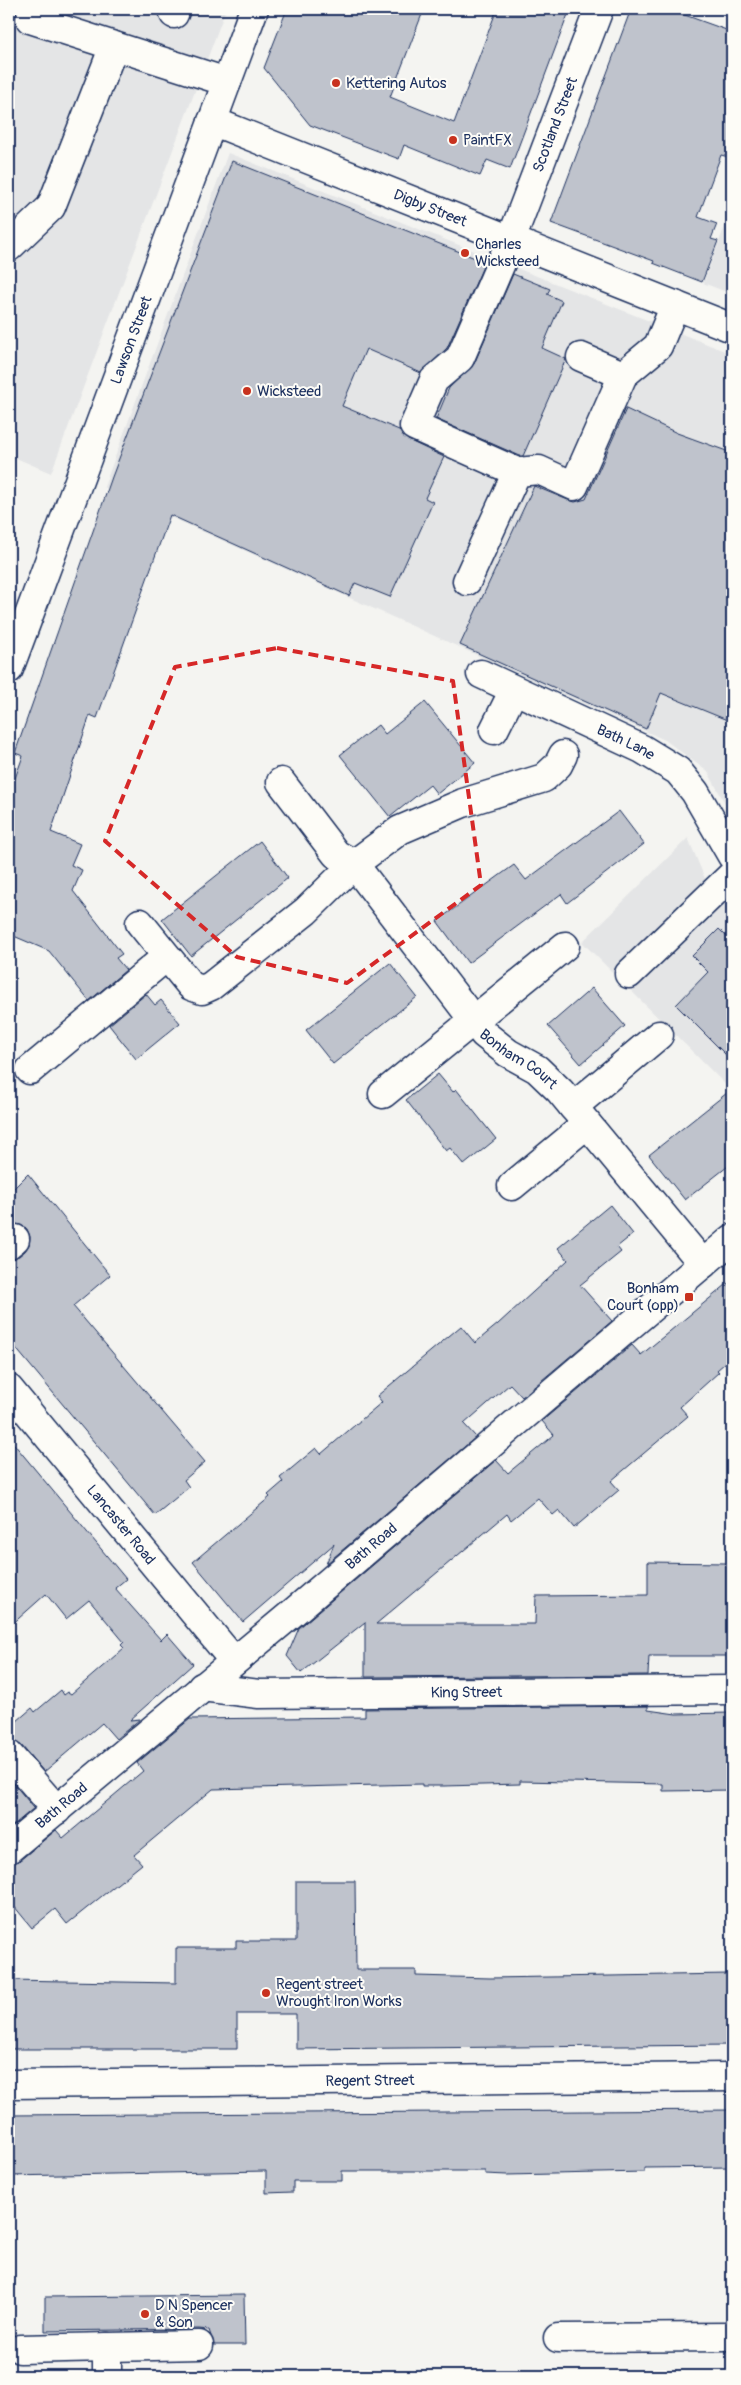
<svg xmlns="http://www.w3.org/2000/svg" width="741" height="2385" viewBox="0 0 741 2385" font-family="Pangolin,sans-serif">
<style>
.built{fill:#e4e5e6}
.building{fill:#bfc3cc;stroke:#1b2f5e}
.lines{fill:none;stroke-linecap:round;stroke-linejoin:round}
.minor-casing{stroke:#1b2f5e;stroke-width:31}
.minor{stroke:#fdfcf7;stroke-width:28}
.marked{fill:none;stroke:#d62828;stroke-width:4;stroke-dasharray:10 6;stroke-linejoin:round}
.poi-dot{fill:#c8321e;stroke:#fdfcf7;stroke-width:2}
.labels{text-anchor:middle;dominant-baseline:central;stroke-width:4;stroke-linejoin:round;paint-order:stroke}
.poi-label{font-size:15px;fill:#1b2f5e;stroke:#fdfcf7;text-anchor:start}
.street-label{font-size:15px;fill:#1b2f5e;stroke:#fdfcf7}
</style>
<rect width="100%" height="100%" fill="#f4f4f1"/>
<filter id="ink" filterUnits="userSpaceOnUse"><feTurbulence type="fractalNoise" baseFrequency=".02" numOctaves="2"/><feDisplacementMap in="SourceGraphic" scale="10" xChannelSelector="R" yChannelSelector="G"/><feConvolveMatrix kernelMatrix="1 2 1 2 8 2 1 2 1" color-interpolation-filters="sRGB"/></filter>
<g filter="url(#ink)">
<!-- built -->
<g class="built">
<polygon points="9,9 226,9 51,473 9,455"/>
<polygon points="228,153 732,354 732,816 708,772 665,740 104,487"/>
<polygon points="732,208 732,294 703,283"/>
<polygon points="688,838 706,881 732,908 732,1091 582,942"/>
</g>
<!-- building -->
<g class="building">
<polygon points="287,9 424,9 390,97 454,123 497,9 570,9 510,169 487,160 480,176 404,145 399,159 310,125 264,68"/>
<polygon points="631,9 668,9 732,32 732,158 721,155 698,217 717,224 711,239 718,241 702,282 653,263 654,261 551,223"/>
<polygon points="232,161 485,262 447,348 421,373 366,349 342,406 399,430 408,440 444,457 425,498 433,502 390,597 355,583 349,596 170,515 97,718 90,715 51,832 80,844 71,865 82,870 73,891 122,954 116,958 126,970 89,1001 49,951 9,934 9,795 23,756 15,753 112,477"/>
<polygon points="513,274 550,289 547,294 562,301 542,348 566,359 523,456 520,456 436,419 449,388 474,364"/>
<polygon points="626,409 677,433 732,453 732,722 661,693 646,729 460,645 534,486 568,500 575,502 586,499"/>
<polygon points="425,702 475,763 437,794 430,785 390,817 340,755 378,725 385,734"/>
<polygon points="619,811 644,844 567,903 561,894 468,963 437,921 514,865 526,880"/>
<polygon points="260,841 288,878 191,956 162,919"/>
<polygon points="719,929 732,942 732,1061 676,1005 708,972 692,956"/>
<polygon points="390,963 417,997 333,1064 306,1030"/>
<polygon points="592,988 625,1026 581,1064 548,1026"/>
<polygon points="146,994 155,1005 161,1000 180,1023 136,1059 109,1025"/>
<polygon points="438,1074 453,1092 456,1089 496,1139 464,1165 450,1148 446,1151 406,1100"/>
<polygon points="732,1089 732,1163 685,1200 649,1155"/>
<polygon points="28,1174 110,1275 73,1306 205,1462 184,1480 189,1487 155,1515 9,1340 9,1259 19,1256 25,1251 29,1245 30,1237 27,1229 21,1225 9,1225 9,1193"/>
<polygon points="610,1205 633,1234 617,1247 621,1252 580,1285 612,1321 522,1397 510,1384 464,1424 476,1437 326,1564 334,1544 243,1622 193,1562 270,1497 268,1495 283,1482 280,1478 316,1448 321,1454 382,1402 377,1396 461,1326 475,1343 498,1324 568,1260 558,1248"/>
<polygon points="732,1280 732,1357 717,1370 719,1372 680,1407 688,1416 611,1481 619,1490 574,1528 559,1510 553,1515 538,1498 511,1520 507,1514 376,1624 535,1624 536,1596 648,1595 648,1562 726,1563 726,1612 732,1612 732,1656 649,1656 648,1675 365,1677 365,1622 301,1673 287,1656 299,1628 496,1460 508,1473 554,1435 542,1421 632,1345 641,1355"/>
<polygon points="9,1438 126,1579 115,1588 161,1640 167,1634 193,1664 130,1720 140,1719 116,1739 102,1723 44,1772 21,1745 9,1740 9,1728 32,1708 35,1712 61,1690 64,1695 68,1692 71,1694 124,1648 121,1645 124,1642 89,1600 66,1619 46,1594 9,1627"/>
<polygon points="648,1706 648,1710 676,1714 732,1713 732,1790 663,1791 663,1784 520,1781 520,1784 444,1786 422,1786 422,1784 213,1789 134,1855 142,1864 67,1924 55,1909 32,1928 9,1900 9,1864 19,1861 56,1830 63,1838 143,1771 137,1763 190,1719 365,1717 365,1709"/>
<polygon points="9,1778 34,1808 9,1829"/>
<polygon points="296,1881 355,1881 356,1970 416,1970 416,1976 490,1978 729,1974 729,2004 732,2005 732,2045 296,2049 296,2014 237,2014 237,2049 9,2049 9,1980 176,1983 176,1948 236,1948 236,1941 296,1941"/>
<polygon points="732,2110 732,2167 644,2168 644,2172 507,2175 485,2174 485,2171 342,2171 342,2181 293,2181 293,2192 266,2193 266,2171 9,2176 9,2115"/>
<polygon points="244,2295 245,2345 214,2345 209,2330 199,2329 45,2331 45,2297"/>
</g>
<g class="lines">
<!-- minor casing -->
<g class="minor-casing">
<g id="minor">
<polyline points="34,9 30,19 227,82"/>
<polyline points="174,14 176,9"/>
<path id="s1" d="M212,121L732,328"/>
<polyline points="9,247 51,207 114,46"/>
<polyline points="581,357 623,375"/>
<polyline points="517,472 539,470 574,486 623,375 658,346 675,305"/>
<path id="s2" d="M467,581L517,472L414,426L434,380L460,358L511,240L599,9"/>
<path id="s3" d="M9,669L254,9"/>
<path id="s4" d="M481,674L642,749L678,771L695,792L732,856"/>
<polyline points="494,730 514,690"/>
<path id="s5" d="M281,782L336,854L354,864L484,1034L508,1053L537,1069L560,1091L703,1264"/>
<polyline points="140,923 191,986 202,990 211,986 306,911 354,864 400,830 463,803 544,778 558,765 563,755"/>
<polyline points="629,974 732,875"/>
<polyline points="30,1070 166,957"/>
<polyline points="383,1094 565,946"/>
<polyline points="573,1107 659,1035"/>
<polyline points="512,1186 587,1124"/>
<polyline points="9,1244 15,1239"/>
<path id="s6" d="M9,1389L234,1661"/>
<path id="s7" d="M202,1687L259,1694L732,1690"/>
<polyline points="9,1755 57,1810"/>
<path id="s8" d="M9,1849L289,1616L732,1239"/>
<path id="s9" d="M9,2084L732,2077"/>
<polyline points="558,2338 732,2337"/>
<polyline points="20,2349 199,2345"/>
<polyline points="107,2376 107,2347"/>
</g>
</g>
<!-- minor -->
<use href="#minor" class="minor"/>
</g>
</g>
<!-- marked area -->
<path class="marked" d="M277,648L453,681L481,885L347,983L237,957L105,841L175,667Z"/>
<!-- markers -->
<g class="poi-dot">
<circle cx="336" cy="83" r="5"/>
<circle cx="453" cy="140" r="5"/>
<circle cx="465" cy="253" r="5"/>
<circle cx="247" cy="391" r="5"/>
<rect x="684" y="1292" width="10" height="10" rx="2.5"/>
<circle cx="266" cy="1993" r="5"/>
<circle cx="145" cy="2314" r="5"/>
</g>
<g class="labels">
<!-- poi labels -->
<g class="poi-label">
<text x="346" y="83">Kettering Autos</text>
<text x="463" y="140">PaintFX</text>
<text x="475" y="244">Charles<tspan x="475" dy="17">Wicksteed</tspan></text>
<text x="257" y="391">Wicksteed</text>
<text x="679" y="1288" text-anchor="end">Bonham<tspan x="679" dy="17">Court (opp)</tspan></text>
<text x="276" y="1984">Regent street<tspan x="276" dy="17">Wrought Iron Works</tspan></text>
<text x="155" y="2305">D N Spencer<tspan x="155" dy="17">&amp; Son</tspan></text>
</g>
<!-- street labels -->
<g class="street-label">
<text stroke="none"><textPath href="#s2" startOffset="569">Scotland Street</textPath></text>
<text stroke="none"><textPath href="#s1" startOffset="235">Digby Street</textPath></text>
<text stroke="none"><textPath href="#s3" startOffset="351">Lawson Street</textPath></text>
<text stroke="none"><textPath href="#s4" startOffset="160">Bath Lane</textPath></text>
<text stroke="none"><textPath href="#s5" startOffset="368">Bonham Court</textPath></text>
<text stroke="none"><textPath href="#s6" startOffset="176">Lancaster Road</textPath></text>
<text stroke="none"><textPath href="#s8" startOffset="472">Bath Road</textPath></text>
<text stroke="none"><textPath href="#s7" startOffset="265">King Street</textPath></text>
<text stroke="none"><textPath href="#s8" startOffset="68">Bath Road</textPath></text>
<text stroke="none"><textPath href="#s9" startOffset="361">Regent Street</textPath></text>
</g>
</g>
<!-- margin -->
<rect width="741" height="2385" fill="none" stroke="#fdfcf7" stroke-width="30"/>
<rect x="15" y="15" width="711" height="2355" fill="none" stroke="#1b2f5e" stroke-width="2" filter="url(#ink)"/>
</svg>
